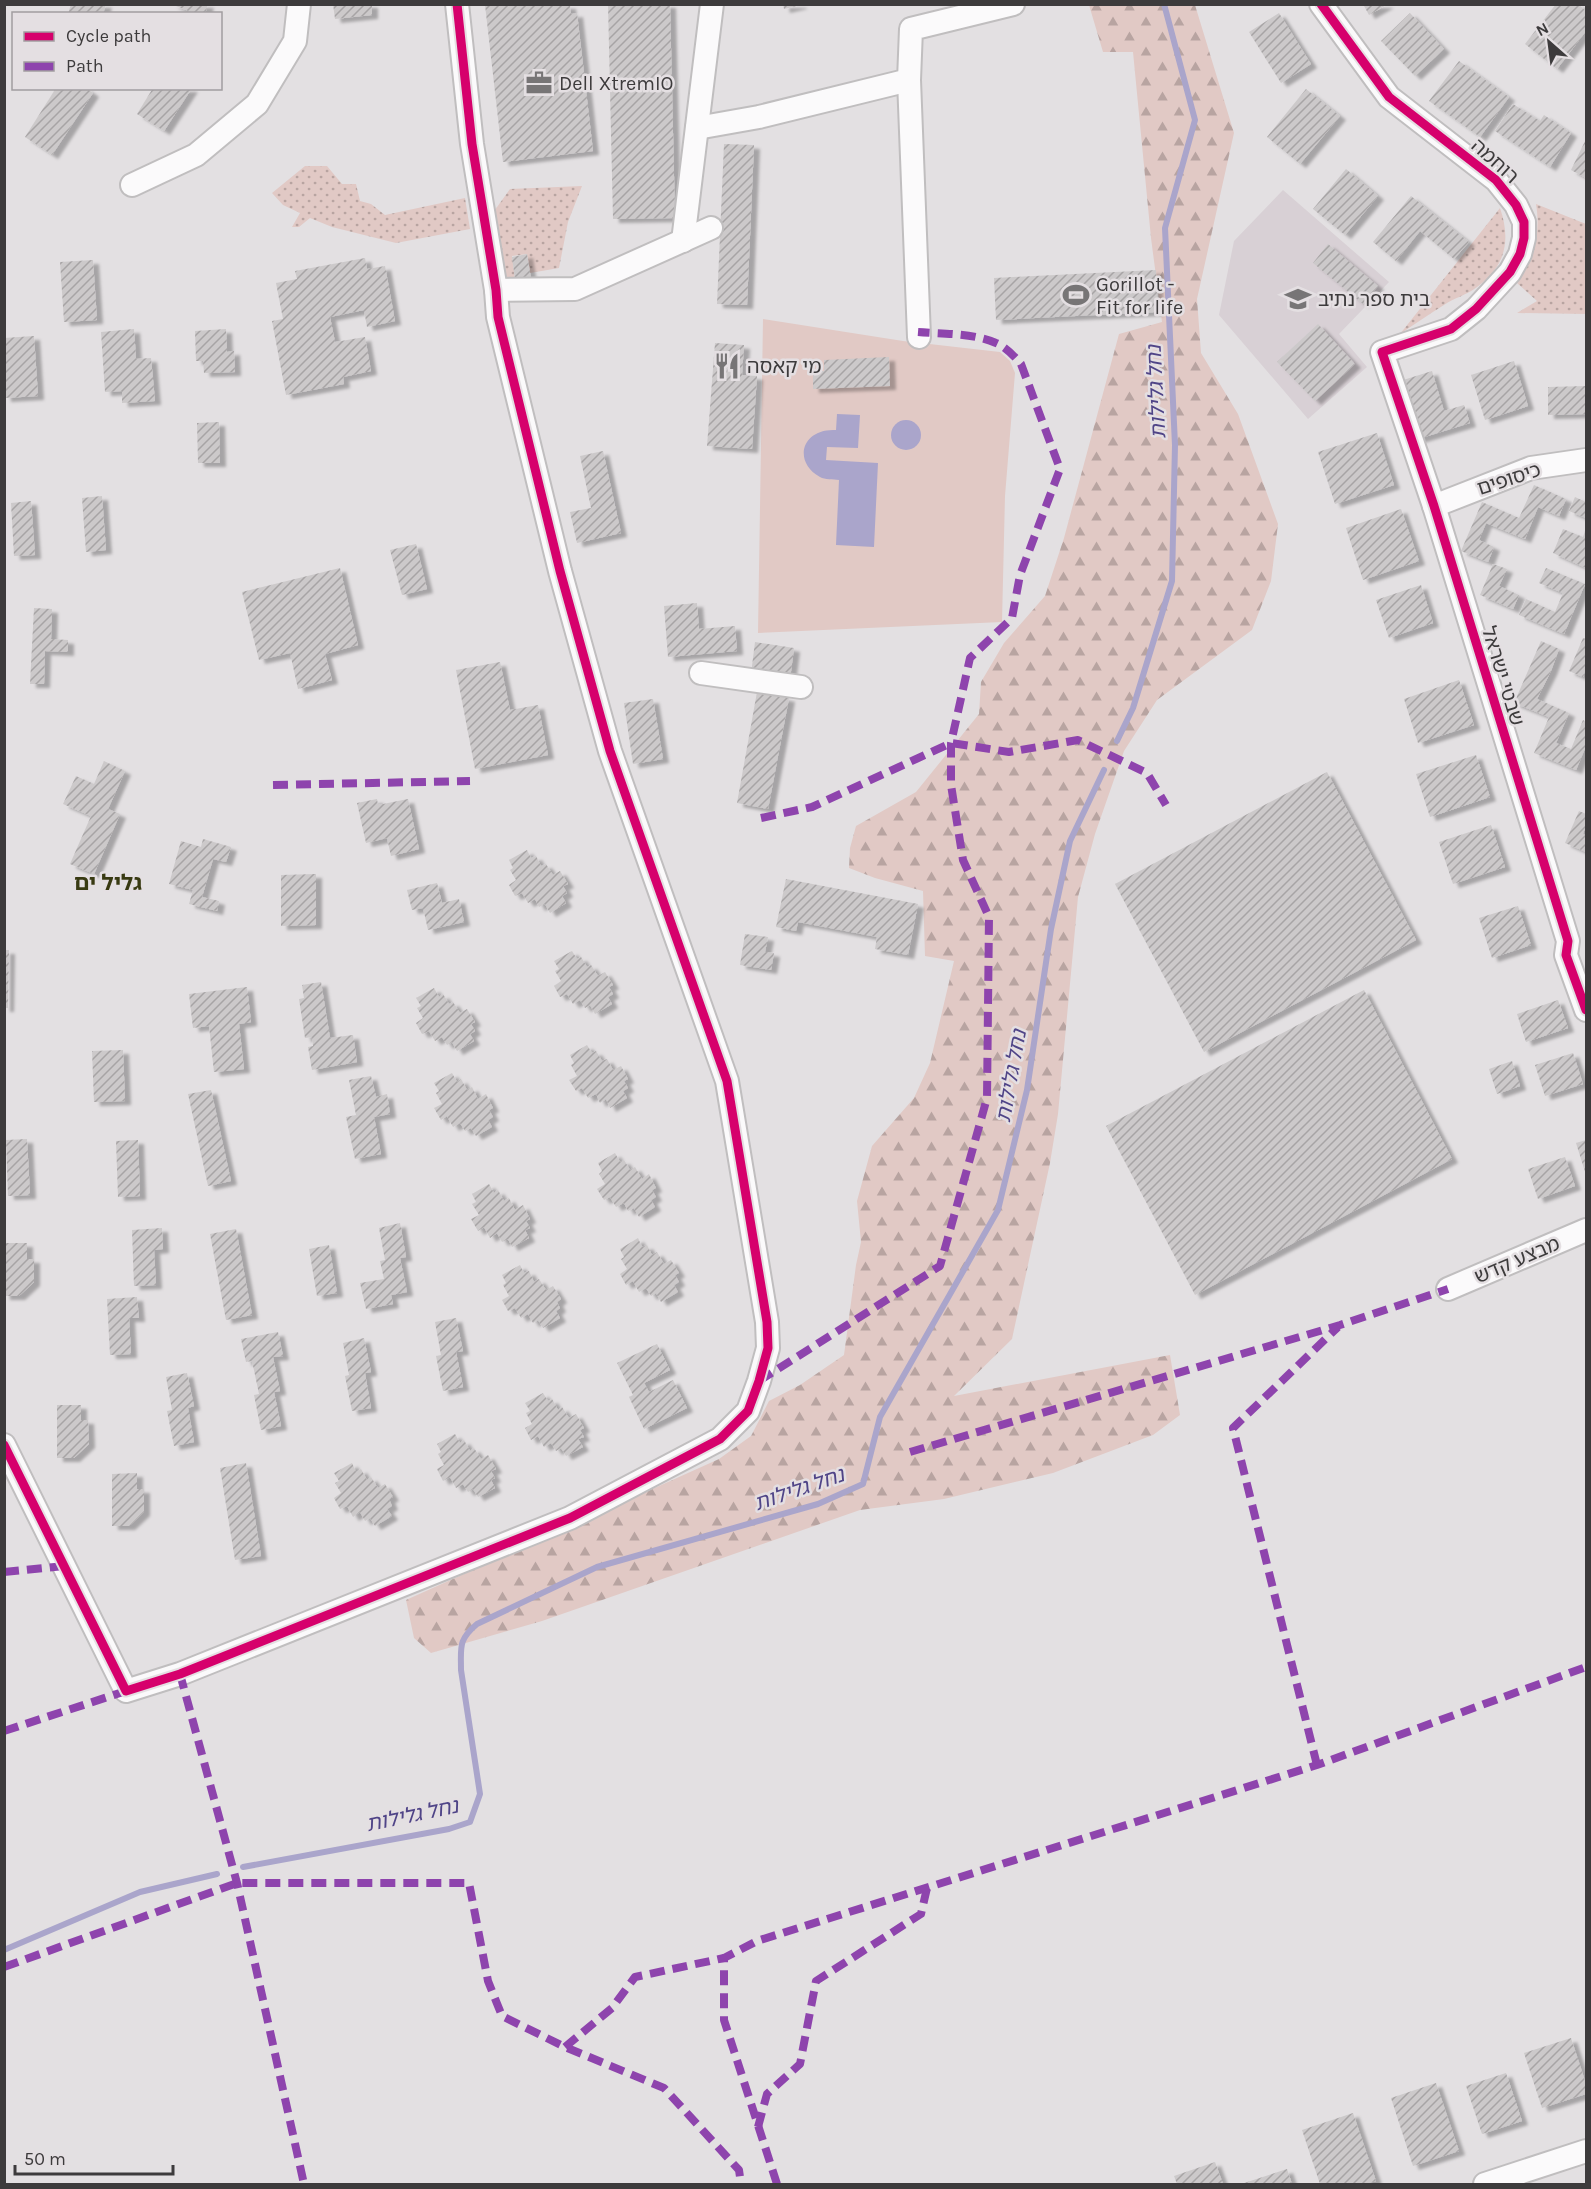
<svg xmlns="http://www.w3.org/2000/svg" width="1591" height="2189" viewBox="0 0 1591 2189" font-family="Karla,'Noto Sans Hebrew',sans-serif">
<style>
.built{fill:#d8d0d5}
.green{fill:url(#green-dots)}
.forest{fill:url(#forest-firs)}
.pitch{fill:#e1c9c5}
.water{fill:#aaa5cb}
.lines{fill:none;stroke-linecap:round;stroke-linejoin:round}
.stream{stroke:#aaa5cb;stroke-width:6}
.building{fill:url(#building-hatch);filter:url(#shadow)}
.minor-casing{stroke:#c0bebf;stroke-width:26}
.minor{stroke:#fbfafb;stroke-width:22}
.quiet{stroke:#8e44ad;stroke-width:8;stroke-dasharray:15 8;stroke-linecap:butt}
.cycleway-casing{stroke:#e4dfe2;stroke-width:13}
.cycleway{stroke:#d6006c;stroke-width:9}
.labels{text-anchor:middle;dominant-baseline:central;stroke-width:5;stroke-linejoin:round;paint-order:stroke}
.poi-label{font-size:20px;fill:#3d3b3c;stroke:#e4dfe2;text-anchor:start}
.street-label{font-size:20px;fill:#3d3b3c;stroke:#e4dfe2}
.water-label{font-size:21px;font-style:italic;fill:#4f4487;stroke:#e4dfe2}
.quarter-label{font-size:22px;font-weight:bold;fill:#383a12;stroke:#e4dfe2}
</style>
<defs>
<pattern id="green-dots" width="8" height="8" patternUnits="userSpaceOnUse" patternTransform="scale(1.5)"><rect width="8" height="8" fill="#e1c9c5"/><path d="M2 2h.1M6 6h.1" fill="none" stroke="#b8a4a1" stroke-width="1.8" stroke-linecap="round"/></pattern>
<pattern id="forest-firs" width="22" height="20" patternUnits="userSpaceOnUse" patternTransform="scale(1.5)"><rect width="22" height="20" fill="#e1c9c5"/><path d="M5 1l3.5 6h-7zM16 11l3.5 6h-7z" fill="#b8a4a1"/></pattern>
<pattern id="building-hatch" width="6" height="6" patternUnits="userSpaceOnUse" patternTransform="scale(1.5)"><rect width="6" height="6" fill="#ccc9ca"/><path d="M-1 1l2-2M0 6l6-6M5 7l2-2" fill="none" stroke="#a7a4a5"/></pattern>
<filter id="shadow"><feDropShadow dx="6" dy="4" stdDeviation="1.5" flood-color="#0004"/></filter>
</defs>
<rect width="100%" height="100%" fill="#e3e0e2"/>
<!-- built -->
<polygon class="built" points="1283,190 1389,282 1339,334 1367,367 1308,419 1219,315 1234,241"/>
<!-- green -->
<g class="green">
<polygon points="305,166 327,166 342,184 356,184 360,201 371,204 385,215 465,198 470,229 396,243 332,227 310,218 299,227 292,227 300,213 283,205 272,193"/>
<polygon points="582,186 568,222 559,268 530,273 527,254 512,256 516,288 504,282 487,221 510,189"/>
<path d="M1536,204L1586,224V314L1517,313L1537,301L1517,283C1534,258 1541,234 1536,204Z"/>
<path d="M1500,208C1511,240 1506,266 1477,287C1467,295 1454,298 1444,305C1429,314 1415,324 1400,334Z"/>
</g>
<!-- forest -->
<polygon class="forest" points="1089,5 1195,5 1234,133 1197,299 1201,353 1238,414 1278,524 1271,581 1252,630 1157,700 1124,751 1095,834 1078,897 1058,1114 1050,1163 1012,1339 954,1396 1170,1355 1180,1415 1153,1435 1053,1473 944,1499 860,1510 542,1621 431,1653 414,1638 406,1600 719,1459 751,1436 769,1401 800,1385 844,1355 856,1265 861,1242 857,1201 872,1146 914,1098 930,1063 954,961 925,956 923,891 875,878 849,868 850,848 856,826 916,792 979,714 981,682 1004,643 1045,596 1064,538 1119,334 1162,322 1151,238 1133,52 1103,52"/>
<!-- pitch -->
<polygon class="pitch" points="763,319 903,341 1000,352 1010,361 1015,373 1005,496 1002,622 758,633"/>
<!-- water -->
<g class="water">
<path d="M837,414L860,415L858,448L827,447L826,460L878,463L874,547L836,545L839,480C833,479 825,480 820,477C792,461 802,428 836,430Z"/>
<circle cx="906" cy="435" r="15"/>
</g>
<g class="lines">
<!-- stream -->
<g class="stream">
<polyline points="1117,741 1133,708 1172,581 1175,445 1165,228 1195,120 1164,4"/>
<path d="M243,1867L449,1829L470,1822L480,1794L461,1670C461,1647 458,1640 477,1624L597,1567L818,1504L863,1484L880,1417L998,1210L1027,1090L1051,929L1070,841L1104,770"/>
<polyline points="4,1950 140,1892 217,1874"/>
</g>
</g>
<!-- building -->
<g class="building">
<polygon points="71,4 106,4 103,14 68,14"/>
<polygon points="171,4 208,4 205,14 196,14"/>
<polygon points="333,4 372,4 372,15 335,19"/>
<polygon points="608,4 670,4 675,218 613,219"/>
<polygon points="783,4 801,4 801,5 784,9"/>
<polygon points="1363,4 1388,4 1369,15"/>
<polygon points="1556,4 1578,4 1586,11 1586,31 1557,69 1525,44"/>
<polygon points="485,5 570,5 571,14 577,13 593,151 503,162"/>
<polygon points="1279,13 1311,64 1281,83 1249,32"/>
<polygon points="1410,13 1444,49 1415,76 1381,41"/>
<polygon points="1459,61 1509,97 1480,137 1429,101"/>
<polygon points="56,88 86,88 93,93 52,155 25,137"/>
<polygon points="153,88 192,88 164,131 137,114"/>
<polygon points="1306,89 1340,116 1300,164 1267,137"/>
<polygon points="1513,104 1540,121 1544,115 1571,133 1550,167 1495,131"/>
<polygon points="1586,139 1586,178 1571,170"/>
<polygon points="724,144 754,145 747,305 717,304"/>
<polygon points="1346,169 1378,196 1345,235 1313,209"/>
<polygon points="1411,196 1469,242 1454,259 1420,231 1396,261 1373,242"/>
<polygon points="1328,244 1378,286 1363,304 1313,263"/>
<polygon points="527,254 532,285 516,288 512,257"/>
<polygon points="365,258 367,269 385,266 395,321 367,327 364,310 330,317 335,342 365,337 371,371 343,377 344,384 286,395 272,321 283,319 276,283 297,279 295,271"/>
<polygon points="93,260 97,320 64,322 60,262"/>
<polygon points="1156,270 1158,312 996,320 994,278"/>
<polygon points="1318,324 1355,364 1315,401 1277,362"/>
<polygon points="134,329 136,359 151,358 155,401 122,403 122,391 105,392 101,332"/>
<polygon points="226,329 227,352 234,351 235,372 204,373 203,361 196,361 195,331"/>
<polygon points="34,336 38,396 5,398 4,338"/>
<polygon points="715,343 744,345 742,375 757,376 752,449 707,446"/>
<polygon points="889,357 890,386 813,389 813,371 824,371 824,360"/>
<polygon points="1514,361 1528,406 1485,420 1471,375"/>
<polygon points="1432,371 1444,411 1464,405 1470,423 1418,439 1400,381"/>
<polygon points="1586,386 1586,414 1548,415 1548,387"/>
<polygon points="219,422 220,463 198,463 197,423"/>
<polygon points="1377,433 1394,485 1335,504 1318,452"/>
<polygon points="603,451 621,533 577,543 570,512 591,508 580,456"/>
<polygon points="1534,485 1566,499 1559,516 1538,507 1525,539 1486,523 1479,540 1494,547 1488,562 1461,551 1482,502 1519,518"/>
<polygon points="102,496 106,550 86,552 82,498"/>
<polygon points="1575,497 1586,502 1586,518 1569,511"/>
<polygon points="31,501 35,555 14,556 11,503"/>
<polygon points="1401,509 1419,561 1363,580 1346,528"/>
<polygon points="1586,528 1586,568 1553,553 1563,529 1583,537"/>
<polygon points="416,544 427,589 402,595 390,550"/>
<polygon points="1493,564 1507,569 1499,586 1519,595 1513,609 1480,595"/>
<polygon points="340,568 358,645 325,654 332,680 298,689 290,653 259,660 242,592"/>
<polygon points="1546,568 1585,584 1564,634 1519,615 1526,599 1555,612 1563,593 1539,583"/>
<polygon points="1421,585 1433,623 1389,638 1376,600"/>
<polygon points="697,603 699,629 735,626 737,651 668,657 664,606"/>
<polygon points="34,608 52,609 51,639 68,640 68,652 45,651 44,684 30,684"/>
<polygon points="1583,638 1586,639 1586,668 1583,677 1569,671"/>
<polygon points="1541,641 1559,649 1551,671 1537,699 1569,713 1556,743 1571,749 1583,720 1586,722 1586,746 1576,770 1534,753 1549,717 1514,703"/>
<polygon points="755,642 794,648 790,679 751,674"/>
<polygon points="500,662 510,710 538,705 548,755 475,769 456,670"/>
<polygon points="1459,680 1474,725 1418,743 1404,699"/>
<polygon points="757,692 789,698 768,809 737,803"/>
<polygon points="653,699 663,759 633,764 624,703"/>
<polygon points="1476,755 1490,797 1430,817 1416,774"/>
<polygon points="104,761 125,771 108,809 120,814 94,874 70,864 91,816 63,804 76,776 94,784"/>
<polygon points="1327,772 1416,940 1204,1052 1115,884"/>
<polygon points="377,799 378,805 408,799 419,849 391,856 387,838 366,843 357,803"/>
<polygon points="1579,811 1586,814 1586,825 1583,834 1586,836 1586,852 1565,843"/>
<polygon points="1491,825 1505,867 1453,884 1439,842"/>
<polygon points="203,839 231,847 226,862 213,859 202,897 219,901 217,911 189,904 193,890 169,884 181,841 201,847"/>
<polygon points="527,850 531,858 536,856 541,866 546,864 553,875 560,871 568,884 563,886 567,893 562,896 566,903 550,913 545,904 539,907 535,899 528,903 522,893 515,896 509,885 516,880 510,870 513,868 509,860"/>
<polygon points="316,874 316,925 281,926 281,875"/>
<polygon points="786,879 918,904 908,955 875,949 877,937 798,922 796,931 776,927"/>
<polygon points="437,883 442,903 459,899 464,922 428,930 423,908 412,910 407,890"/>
<polygon points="1518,906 1531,945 1492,958 1479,918"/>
<polygon points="745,934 768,937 765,952 774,953 771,970 740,965"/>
<polygon points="4,950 9,950 8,1008 4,1008"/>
<polygon points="572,951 577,959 581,957 587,967 591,965 598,976 605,972 613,985 609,987 613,994 608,997 612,1004 595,1014 590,1005 585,1008 580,1000 573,1004 567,994 560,997 554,986 561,981 555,971 559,969 554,961"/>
<polygon points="321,982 330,1038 353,1035 357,1062 312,1070 308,1047 313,1046 312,1037 305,1038 299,999 304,998 302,985"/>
<polygon points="247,987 251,1022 239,1024 244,1069 214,1072 209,1026 193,1028 189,994"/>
<polygon points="434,988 439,997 443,994 449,1004 453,1002 460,1013 467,1009 475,1022 471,1024 475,1031 470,1034 474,1041 457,1051 452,1042 447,1045 442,1037 435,1041 429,1031 422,1034 416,1023 423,1018 417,1008 421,1006 416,998"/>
<polygon points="1364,990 1452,1159 1195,1295 1106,1126"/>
<polygon points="1558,1000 1568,1028 1526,1042 1517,1014"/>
<polygon points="587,1045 592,1053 596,1051 602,1061 607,1059 613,1070 621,1066 628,1079 624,1081 628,1088 623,1091 627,1098 610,1108 606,1099 600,1103 596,1094 588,1098 582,1088 576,1091 569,1080 577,1076 571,1065 574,1063 570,1055"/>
<polygon points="123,1050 125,1101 94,1102 92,1051"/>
<polygon points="1573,1053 1583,1084 1545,1096 1535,1065"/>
<polygon points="1512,1061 1520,1086 1497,1094 1489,1069"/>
<polygon points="452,1073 457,1082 461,1079 467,1090 472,1087 478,1099 486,1094 493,1108 489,1110 493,1117 488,1120 492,1127 476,1136 471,1128 465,1131 460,1123 453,1127 447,1116 441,1120 434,1108 442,1104 436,1093 439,1091 434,1083"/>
<polygon points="371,1076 376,1097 387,1094 390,1114 374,1117 381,1154 355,1159 346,1117 356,1115 349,1080"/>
<polygon points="211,1090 231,1181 208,1186 188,1094"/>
<polygon points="27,1139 30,1195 8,1196 6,1140"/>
<polygon points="138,1140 140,1196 118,1197 116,1141"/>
<polygon points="1586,1140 1586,1175 1576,1143"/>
<polygon points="615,1153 620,1162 624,1160 630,1170 635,1167 642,1179 649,1174 656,1188 652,1190 656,1197 651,1200 655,1207 639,1217 634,1208 628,1211 624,1203 616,1207 610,1197 604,1200 597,1189 605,1184 599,1174 602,1171 598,1163"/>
<polygon points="1565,1157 1575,1186 1538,1199 1528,1169"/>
<polygon points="489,1184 494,1193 498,1190 504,1201 509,1198 515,1210 523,1205 530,1219 526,1221 530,1228 525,1230 529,1238 512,1247 508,1239 502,1242 497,1233 490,1238 484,1227 478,1231 471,1219 479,1215 472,1204 476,1202 472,1194"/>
<polygon points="400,1223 406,1257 400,1258 407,1292 391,1295 393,1304 366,1309 360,1283 384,1279 380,1261 385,1260 379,1228"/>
<polygon points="162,1228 163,1249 154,1250 156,1285 134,1286 132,1230"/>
<polygon points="236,1229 252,1315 226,1320 210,1234"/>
<polygon points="638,1238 642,1247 647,1245 652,1255 657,1252 664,1264 671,1260 679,1273 675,1275 679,1282 674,1285 678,1292 661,1302 656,1293 651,1296 646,1288 639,1292 633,1281 626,1285 620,1274 627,1269 621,1259 624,1257 620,1249"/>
<polygon points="4,1243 27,1243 27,1259 34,1259 34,1282 19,1296 4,1296"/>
<polygon points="329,1245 337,1293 317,1296 309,1249"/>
<polygon points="520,1265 524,1273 529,1271 534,1282 539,1279 546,1290 553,1286 561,1299 557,1302 560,1308 556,1311 560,1318 543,1328 538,1320 533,1323 528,1314 521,1318 515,1308 508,1311 502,1300 509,1296 503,1285 506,1283 502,1275"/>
<polygon points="137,1297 139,1318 129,1318 131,1354 110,1355 107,1299"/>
<polygon points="456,1318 463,1351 456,1352 463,1387 443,1391 436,1356 441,1355 435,1322"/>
<polygon points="278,1332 283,1356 273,1357 280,1391 274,1392 281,1426 261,1430 254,1395 259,1394 252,1361 246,1362 241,1339"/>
<polygon points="364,1338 371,1372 365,1373 371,1408 352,1411 345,1376 349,1375 343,1343"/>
<polygon points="657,1344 670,1370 644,1383 649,1392 673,1380 687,1408 644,1429 629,1397 633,1395 617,1363"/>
<polygon points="187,1373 194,1406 188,1408 194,1442 174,1446 167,1411 172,1410 166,1377"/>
<polygon points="543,1393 548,1401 552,1399 558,1410 562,1407 569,1418 576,1414 584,1428 580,1430 584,1437 578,1439 583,1447 566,1456 561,1448 556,1451 551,1443 544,1447 538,1436 531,1440 525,1428 532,1424 526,1413 530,1411 525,1403"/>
<polygon points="57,1405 81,1405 81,1420 88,1420 89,1444 74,1458 57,1458"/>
<polygon points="455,1434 460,1443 464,1440 470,1451 474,1448 481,1459 488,1455 496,1469 491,1471 495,1478 491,1480 495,1488 478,1497 473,1489 468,1492 463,1484 456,1488 450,1477 443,1481 437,1469 444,1465 438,1454 441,1452 437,1444"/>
<polygon points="246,1463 261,1556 235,1560 220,1468"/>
<polygon points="352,1463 356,1472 361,1469 367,1480 371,1477 378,1488 385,1484 393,1497 389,1499 392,1506 387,1509 392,1516 375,1526 370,1518 365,1521 360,1512 353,1517 347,1506 340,1509 334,1498 341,1493 335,1483 339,1481 334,1473"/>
<polygon points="137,1473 137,1489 144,1489 144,1512 129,1526 112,1526 112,1474"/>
<polygon points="1571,2038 1586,2084 1586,2094 1542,2108 1524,2053"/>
<polygon points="1506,2073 1522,2121 1482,2134 1466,2086"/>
<polygon points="1436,2083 1459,2151 1413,2166 1391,2098"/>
<polygon points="1353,2113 1376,2181 1365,2184 1320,2184 1302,2130"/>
<polygon points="1215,2162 1223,2184 1177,2184 1174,2176"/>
<polygon points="1287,2169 1292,2184 1241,2184"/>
</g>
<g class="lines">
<!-- minor casing -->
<g class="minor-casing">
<g id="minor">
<polyline points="1321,4 1389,97 1496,180 1516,205 1524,222 1524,238 1520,254 1510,272 1476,309 1451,329 1382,352 1434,506 1568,941 1566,955 1586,1010"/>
<polyline points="909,80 919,337"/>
<polyline points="697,128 759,117 909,80 911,29 1013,4"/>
<polyline points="132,185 196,155 257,104 295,41 299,4"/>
<polyline points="683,241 712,4"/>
<polyline points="496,290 575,289 711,228"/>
<polyline points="1434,506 1531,468 1586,460"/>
<polyline points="701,673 801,687"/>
<polyline points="1448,1289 1586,1230"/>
<polyline points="4,1445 126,1691 180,1674 570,1518 720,1439 748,1411 759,1381 768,1348 767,1322 727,1081 610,751 560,571 498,317 496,290 472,144 457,4"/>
<polyline points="1485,2184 1586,2151"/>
</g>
</g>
<!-- minor -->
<use href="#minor" class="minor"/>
<!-- quiet -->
<g class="quiet">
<polyline points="273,785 470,781"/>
<polyline points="761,818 812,807 951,743 1009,752 1078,740 1147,773 1166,805"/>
<path d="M759,1381L940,1266L987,1098L989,917L963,860L951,785V743L970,658L1012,618L1020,575L1060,469L1021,364C1014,356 1006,347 996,343C973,333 943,334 918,332"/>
<polyline points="910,1452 1340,1325 1448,1289"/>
<polyline points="4,1572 64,1566"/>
<polyline points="180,1674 237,1883 304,2184"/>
<polyline points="4,1731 126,1691"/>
<polyline points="1317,1765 1233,1428 1338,1327"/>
<polyline points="4,1967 237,1883 469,1883 488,1981 502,2016 565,2047 664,2088 739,2170 741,2184"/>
<polyline points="565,2047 612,2008 635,1977 724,1958"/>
<polyline points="758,2127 767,2094 800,2064 816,1981 921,1914 927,1888"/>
<polyline points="777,2184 724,2020 724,1958 757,1941 1317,1765 1586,1667"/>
</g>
<!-- cycleway casing -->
<g class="cycleway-casing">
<g id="cycleway">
<polyline points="1321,4 1389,97 1496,180 1516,205 1524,222 1524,238 1520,254 1510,272 1476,309 1451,329 1382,352 1434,506 1568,941 1566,955 1586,1010"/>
<polyline points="4,1445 126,1691 180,1674 570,1518 720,1439 748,1411 759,1381 768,1348 767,1322 727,1081 610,751 560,571 498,317 496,290 472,144 457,4"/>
</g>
</g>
<!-- cycleway -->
<use href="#cycleway" class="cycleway"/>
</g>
<!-- icons -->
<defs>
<g id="office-bare" transform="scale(2.07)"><path d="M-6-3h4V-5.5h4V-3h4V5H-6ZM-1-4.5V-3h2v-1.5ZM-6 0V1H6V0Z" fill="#777576" stroke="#e4dfe2" stroke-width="2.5" paint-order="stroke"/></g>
<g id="stadium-bare" transform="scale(2.07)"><path d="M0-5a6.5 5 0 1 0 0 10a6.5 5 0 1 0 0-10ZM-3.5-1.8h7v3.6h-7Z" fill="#777576" stroke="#e4dfe2" stroke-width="2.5" paint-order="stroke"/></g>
<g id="school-bare" transform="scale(2.07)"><path d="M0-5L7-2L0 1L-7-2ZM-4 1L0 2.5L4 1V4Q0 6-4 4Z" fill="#777576" stroke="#e4dfe2" stroke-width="2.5" paint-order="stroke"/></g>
<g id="restaurant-bare" transform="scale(2.07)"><path d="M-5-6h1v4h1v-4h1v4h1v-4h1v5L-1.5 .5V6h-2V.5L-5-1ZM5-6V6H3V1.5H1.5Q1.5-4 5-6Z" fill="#777576" stroke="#e4dfe2" stroke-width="2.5" paint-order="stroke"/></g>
</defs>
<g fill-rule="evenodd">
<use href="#office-bare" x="539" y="83"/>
<use href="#stadium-bare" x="1076" y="295"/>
<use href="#school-bare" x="1298" y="299"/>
<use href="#restaurant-bare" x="727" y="366"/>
</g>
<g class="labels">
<!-- poi labels -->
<g class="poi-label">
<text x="559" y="83">Dell XtremIO</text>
<text x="1096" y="284">Gorillot -<tspan x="1096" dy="23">Fit for life</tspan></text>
<text x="1318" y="299">בית ספר נתיב</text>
<text x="747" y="366">מי קאסה</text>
</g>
<!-- street labels -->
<g class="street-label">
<text transform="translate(1495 161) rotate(42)">רוחמה</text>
<text transform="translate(1509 479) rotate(-18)">כיסופים</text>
<text transform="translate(1503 676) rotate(73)">שבטי ישראל</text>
<text transform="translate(1517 1260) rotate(-23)">מבצע קדש</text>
</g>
<!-- water labels -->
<g class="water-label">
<text transform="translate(1156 392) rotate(-93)">נחל גלילות</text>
<text transform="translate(1011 1076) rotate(-80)">נחל גלילות</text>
<text transform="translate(799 1489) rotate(-19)">נחל גלילות</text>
<text transform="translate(412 1815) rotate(-12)">נחל גלילות</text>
</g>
<!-- quarter labels -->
<g class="quarter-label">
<text x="108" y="883">גליל ים</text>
</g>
</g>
<!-- border -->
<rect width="1591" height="2189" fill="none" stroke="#3d3b3c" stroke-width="12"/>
<!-- legend -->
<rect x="12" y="12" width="210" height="78" fill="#e4dfe2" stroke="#a19da0" stroke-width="1.5"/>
<rect x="24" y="32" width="30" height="9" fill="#d6006c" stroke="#a19da0" stroke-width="1.5"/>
<text x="66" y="42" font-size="18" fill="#3d3b3c">Cycle path</text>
<rect x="24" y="62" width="30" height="9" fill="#8e44ad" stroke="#a19da0" stroke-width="1.5"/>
<text x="66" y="72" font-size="18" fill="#3d3b3c">Path</text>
<!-- north arrow -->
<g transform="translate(1549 42) rotate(332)" stroke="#e4dfe2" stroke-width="4.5" paint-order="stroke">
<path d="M0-4.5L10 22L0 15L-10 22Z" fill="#3d3b3c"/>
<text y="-9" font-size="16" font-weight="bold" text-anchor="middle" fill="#3d3b3c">N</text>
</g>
<!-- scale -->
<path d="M15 2165v9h158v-9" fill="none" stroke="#3d3b3c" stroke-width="3"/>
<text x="24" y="2165" font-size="18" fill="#3d3b3c" stroke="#e4dfe2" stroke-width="4.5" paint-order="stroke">50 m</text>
</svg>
